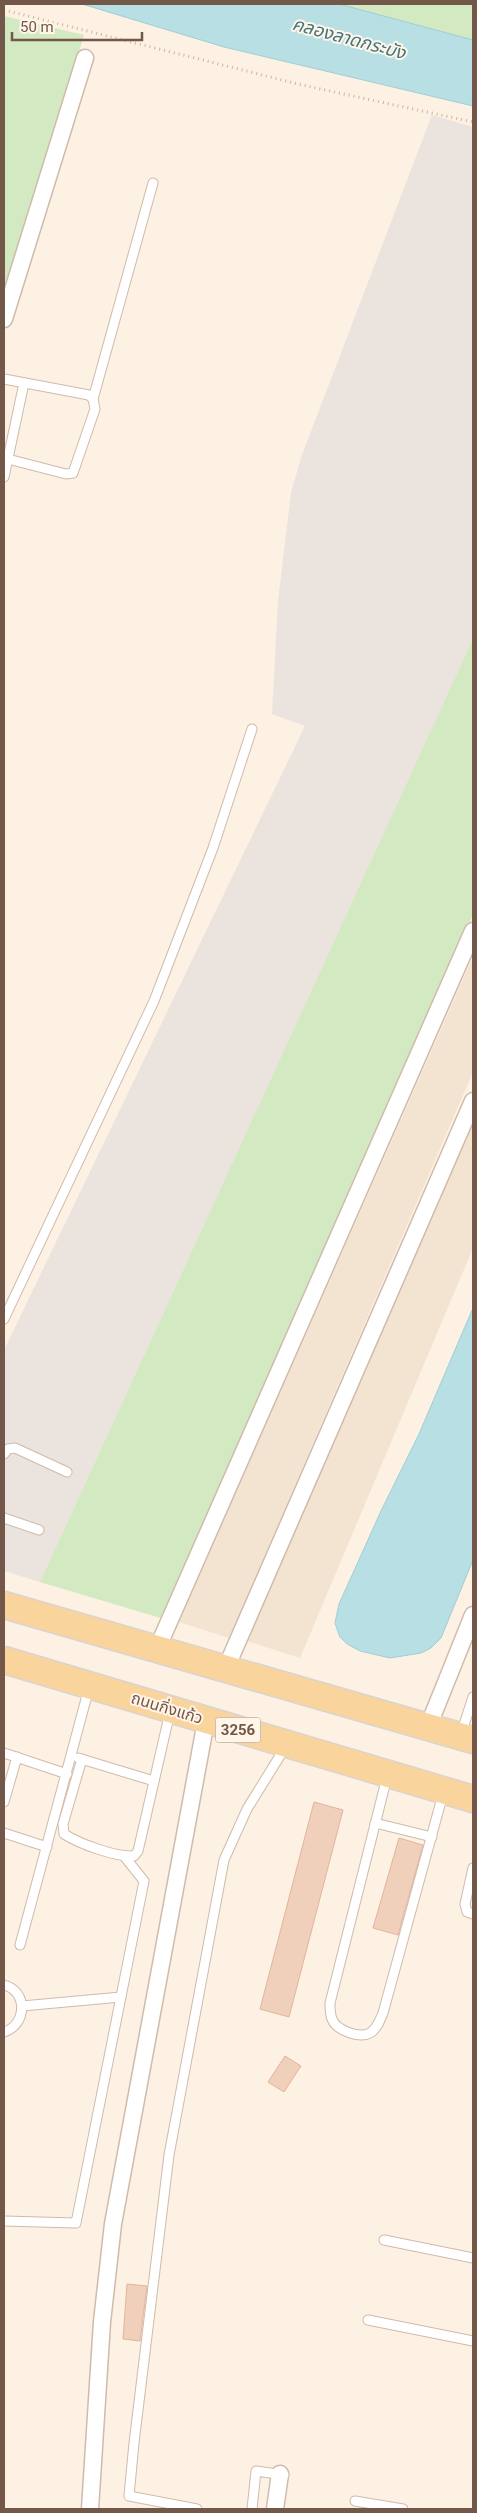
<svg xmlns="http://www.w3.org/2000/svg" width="477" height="2513" viewBox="0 0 477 2513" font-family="Roboto,'Noto Sans Thai',sans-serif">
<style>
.residential{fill:#f3e3d1}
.industrial{fill:#ebe3dd}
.green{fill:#d2e9c1}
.water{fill:#b8dfe4;stroke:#9eced6}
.building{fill:#f0cfbb;stroke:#e3b59b}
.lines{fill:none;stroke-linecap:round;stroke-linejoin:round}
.service-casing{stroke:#cfbbac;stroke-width:11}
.minor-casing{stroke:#cfbbac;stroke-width:19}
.primary-casing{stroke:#dbd3d0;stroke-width:29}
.path{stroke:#d5b29e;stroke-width:3;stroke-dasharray:1 4;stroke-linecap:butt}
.service{stroke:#fff;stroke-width:9}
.minor{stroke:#fff;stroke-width:16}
.primary{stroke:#f9d49c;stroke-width:26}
.labels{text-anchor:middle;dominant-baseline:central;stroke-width:4;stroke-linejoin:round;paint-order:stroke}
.shield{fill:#fff5e8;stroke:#9d8679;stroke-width:1}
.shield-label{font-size:15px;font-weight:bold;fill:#735749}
.street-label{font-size:16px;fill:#735749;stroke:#fff5e8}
.water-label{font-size:18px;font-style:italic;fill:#41767f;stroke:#fff5e8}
</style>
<rect width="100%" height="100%" fill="#fcf1e2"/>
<!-- residential -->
<g class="residential">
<polygon points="473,957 473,1072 229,1638 179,1622"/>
<polygon points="473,1118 473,1248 300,1658 247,1641"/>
</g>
<!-- industrial -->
<polygon class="industrial" points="432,115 473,127 473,640 40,1582 4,1571 4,1350 305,726 272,714 278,601 291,493 302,455"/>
<!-- green -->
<g class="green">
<polygon points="339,4 473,4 473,40"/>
<polygon points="4,16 84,35 4,299"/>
<polygon points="473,639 473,915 164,1619 40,1582"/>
</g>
<!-- water -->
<g class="water">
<polygon points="82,4 339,4 473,40 473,106 224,47"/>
<polygon points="473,1308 473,1560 441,1638 431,1648 421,1653 390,1658 360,1651 347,1644 340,1637 335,1623 339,1604 381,1511 419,1434"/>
</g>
<!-- building -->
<g class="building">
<polygon points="314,1802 343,1810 289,2017 260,2009"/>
<polygon points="399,1838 423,1845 398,1935 373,1928"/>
<polygon points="285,2056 301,2066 284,2092 268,2082"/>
<polygon points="127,2284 147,2286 140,2341 123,2339"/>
</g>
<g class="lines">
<!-- service casing -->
<g class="service-casing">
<g id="service">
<polyline points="4,379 89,395 93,399 95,409 73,473 66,474 4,458"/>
<polyline points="93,399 153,183"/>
<polyline points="4,477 24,383"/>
<polyline points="4,1319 154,1001 213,848 252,729"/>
<polyline points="4,1454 8,1449 15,1448 67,1472"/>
<polyline points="4,1518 39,1530"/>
<polyline points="461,1734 473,1697"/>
<polyline points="4,1753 67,1774"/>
<polyline points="78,1758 154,1781"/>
<path d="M82,1759L63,1824L64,1834C80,1844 115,1857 134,1856L138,1851L170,1712"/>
<path d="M387,1777L330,2003C330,2008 330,2014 332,2019C336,2030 359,2039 370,2033C377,2029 380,2020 383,2013L443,1794"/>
<polyline points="4,1802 17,1757"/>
<polyline points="375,1823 432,1837"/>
<polyline points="4,1833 47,1847"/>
<polyline points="473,1868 465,1904 467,1912 473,1914"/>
<polyline points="20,1945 89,1688"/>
<path d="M4,1985C28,1991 27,2025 4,2032"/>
<polyline points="22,2006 121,1997"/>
<polyline points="4,2221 76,2223 144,1881 124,1856"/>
<polyline points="384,2240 473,2258"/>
<polyline points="368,2320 473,2341"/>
<polyline points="355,2501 403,2509"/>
<polyline points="197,2509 129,2496 134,2443 169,2155 224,1860 247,1809 286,1746"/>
<polyline points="252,2509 256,2471 284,2475"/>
</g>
</g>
<!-- minor casing -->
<g class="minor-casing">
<g id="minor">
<polyline points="4,319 85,58"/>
<polyline points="157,1649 473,931"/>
<polyline points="226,1668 473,1101"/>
<polyline points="428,1727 473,1615"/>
<polyline points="90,2509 102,2322 113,2224 206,1721"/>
<polyline points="275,2509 280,2474"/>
</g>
</g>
<!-- primary casing -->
<g class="primary-casing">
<g id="primary">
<polyline points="4,1605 473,1740"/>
<polyline points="4,1660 473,1799"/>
</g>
</g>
<!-- path -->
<polyline class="path" points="4,10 302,85 473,122"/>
<!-- service -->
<use href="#service" class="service"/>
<!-- minor -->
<use href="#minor" class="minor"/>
<!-- primary -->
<use href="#primary" class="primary"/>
</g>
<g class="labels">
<!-- shield labels -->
<rect class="shield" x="215.5" y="1717.5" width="45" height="25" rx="4"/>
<g class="shield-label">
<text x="238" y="1730">3256</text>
</g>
<!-- street labels -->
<g class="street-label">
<text transform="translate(167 1708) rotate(17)">ถนนกิ่งแก้ว</text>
</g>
<!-- water labels -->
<g class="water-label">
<text transform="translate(349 38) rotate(15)">คลองลาดกระบัง</text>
</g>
</g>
<!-- border -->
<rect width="477" height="2513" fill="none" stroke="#735749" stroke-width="10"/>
<!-- scale -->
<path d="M12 32v8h130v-8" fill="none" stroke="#735749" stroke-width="2.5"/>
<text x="20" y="32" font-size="15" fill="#735749" stroke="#fff5e8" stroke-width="4" paint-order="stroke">50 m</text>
</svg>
